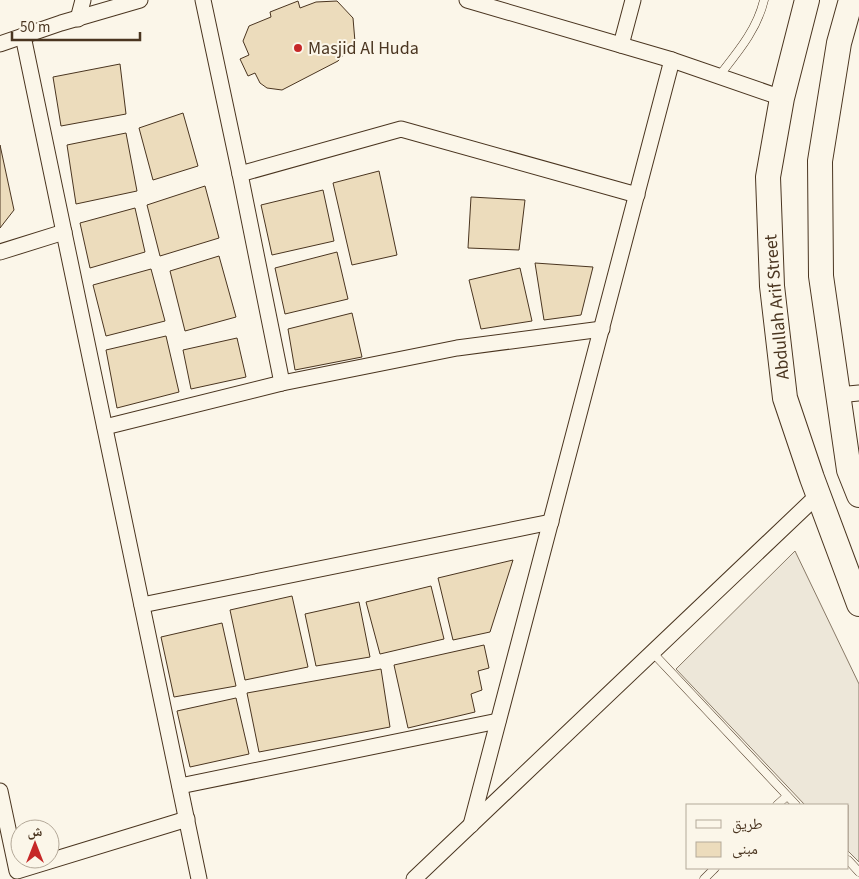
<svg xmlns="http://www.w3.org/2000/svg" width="859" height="879" viewBox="0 0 859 879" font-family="'Source Sans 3','Noto Naskh Arabic',sans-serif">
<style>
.parking{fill:#ede7d9;stroke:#887966}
.building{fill:#ecdcbc;stroke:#4a3520}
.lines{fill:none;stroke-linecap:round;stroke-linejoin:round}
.lane-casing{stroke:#4a3520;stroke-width:9}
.street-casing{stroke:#4a3520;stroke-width:17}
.primary-casing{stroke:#4a3520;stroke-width:26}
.lane{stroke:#fbf6e9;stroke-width:8}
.street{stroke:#fbf6e9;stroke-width:15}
.primary{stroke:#fbf6e9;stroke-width:24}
.poi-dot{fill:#c62828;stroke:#fbf6e9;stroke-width:2}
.labels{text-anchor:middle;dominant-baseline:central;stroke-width:4;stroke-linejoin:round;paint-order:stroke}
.poi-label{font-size:18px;fill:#4a3520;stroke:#fbf6e9;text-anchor:start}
.street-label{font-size:18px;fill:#4a3520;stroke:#fbf6e9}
</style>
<rect width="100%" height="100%" fill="#fbf6e9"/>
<!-- parking -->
<polygon class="parking" points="795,551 859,684 859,862 848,851 848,805 805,805 676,669"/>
<!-- building -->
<g class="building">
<polygon points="298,1 300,8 316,2 337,1 353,18 355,42 338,61 282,90 267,88 260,83 255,73 248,76 240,59 249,55 243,41 249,26 271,17 270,12"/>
<polygon points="120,64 126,114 61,126 53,77"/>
<polygon points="183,113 198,166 153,180 139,128"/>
<polygon points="126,133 137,191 76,204 67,145"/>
<polygon points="0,145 14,210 0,228"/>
<polygon points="379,171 397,255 352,265 333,183"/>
<polygon points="205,186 219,238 160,256 147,205"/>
<polygon points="323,190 334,241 272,255 261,205"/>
<polygon points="471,197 525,200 519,250 468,248"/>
<polygon points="135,208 145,252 90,268 80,223"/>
<polygon points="337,252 348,299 285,314 275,268"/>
<polygon points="219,256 236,317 185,331 170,271"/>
<polygon points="535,263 593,267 581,315 544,320"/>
<polygon points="520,268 532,321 481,329 469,280"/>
<polygon points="151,269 165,321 106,336 93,285"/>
<polygon points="352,313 362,357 295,370 288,329"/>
<polygon points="166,336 179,392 117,408 106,350"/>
<polygon points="237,338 246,377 191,389 183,350"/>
<polygon points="513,560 490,632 453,640 438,578"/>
<polygon points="431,586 444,639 380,654 366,602"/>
<polygon points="292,596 308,667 245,680 230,610"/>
<polygon points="359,602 370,657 316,666 305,614"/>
<polygon points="222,623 236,686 174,697 161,637"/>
<polygon points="484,645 489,668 478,671 482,690 471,694 475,712 408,728 394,665"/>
<polygon points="381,669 390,727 259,752 247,693"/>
<polygon points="236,698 249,754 190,767 177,711"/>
</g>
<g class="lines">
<!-- lane casing -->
<g class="lane-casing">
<g id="lane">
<path d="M719,76C737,53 757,30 764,0"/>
<polyline points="652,652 796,805"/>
<polyline points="777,805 787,796"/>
<polyline points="848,860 859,872"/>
<polyline points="704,879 715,868"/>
</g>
</g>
<!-- street casing -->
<g class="street-casing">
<g id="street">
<polyline points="203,0 240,174 282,383"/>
<polyline points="467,0 672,60 782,98"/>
<polyline points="78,19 83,0"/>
<polyline points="23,36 199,879"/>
<polyline points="0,44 61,23 140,0"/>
<polyline points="621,45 633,0"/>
<polyline points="240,174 401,129 637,195"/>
<polyline points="0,252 64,232"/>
<polyline points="838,395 859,393"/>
<polyline points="105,427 282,383 457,348 602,329"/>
<polyline points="142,605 551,522"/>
<polyline points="180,786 498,721"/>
<polyline points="0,791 17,871 187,819"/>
<polyline points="471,825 672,60"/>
<polyline points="414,879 818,495"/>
</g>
</g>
<!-- primary casing -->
<g class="primary-casing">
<g id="primary">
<polyline points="807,0 782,98 768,177 772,286 785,398 812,478 859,604"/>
<polyline points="851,0 839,43 820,161 821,276 849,470 859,495"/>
</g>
</g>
<!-- lane -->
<use href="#lane" class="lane"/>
<!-- street -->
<use href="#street" class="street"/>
<!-- primary -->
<use href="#primary" class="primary"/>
</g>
<!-- markers -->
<circle class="poi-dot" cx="298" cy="48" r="5"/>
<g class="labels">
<!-- poi labels -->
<g class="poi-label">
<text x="308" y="48">Masjid Al Huda</text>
</g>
<!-- street labels -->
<g class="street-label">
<text transform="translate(777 307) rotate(-95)">Abdullah Arif Street</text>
</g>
</g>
<!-- legend -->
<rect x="686" y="804" width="162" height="65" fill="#fbf6e9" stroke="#b4a999"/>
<rect x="696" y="820" width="25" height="8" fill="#fbf6e9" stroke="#b4a999"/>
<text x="732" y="829" font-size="15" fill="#4a3520">طريق</text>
<rect x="696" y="842" width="25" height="15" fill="#ecdcbc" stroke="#b4a999"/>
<text x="732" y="854" font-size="15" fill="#4a3520">مبنى</text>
<!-- north arrow -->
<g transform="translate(35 844)"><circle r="24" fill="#fbf6e9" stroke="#b4a999"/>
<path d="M0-4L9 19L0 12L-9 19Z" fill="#c62828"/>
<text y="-8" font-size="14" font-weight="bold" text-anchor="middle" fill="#4a3520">ش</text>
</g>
<!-- scale -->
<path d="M12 32v8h128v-8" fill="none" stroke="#4a3520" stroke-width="2.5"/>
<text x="20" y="32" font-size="15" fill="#4a3520" stroke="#fbf6e9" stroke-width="4" paint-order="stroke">50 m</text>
</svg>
